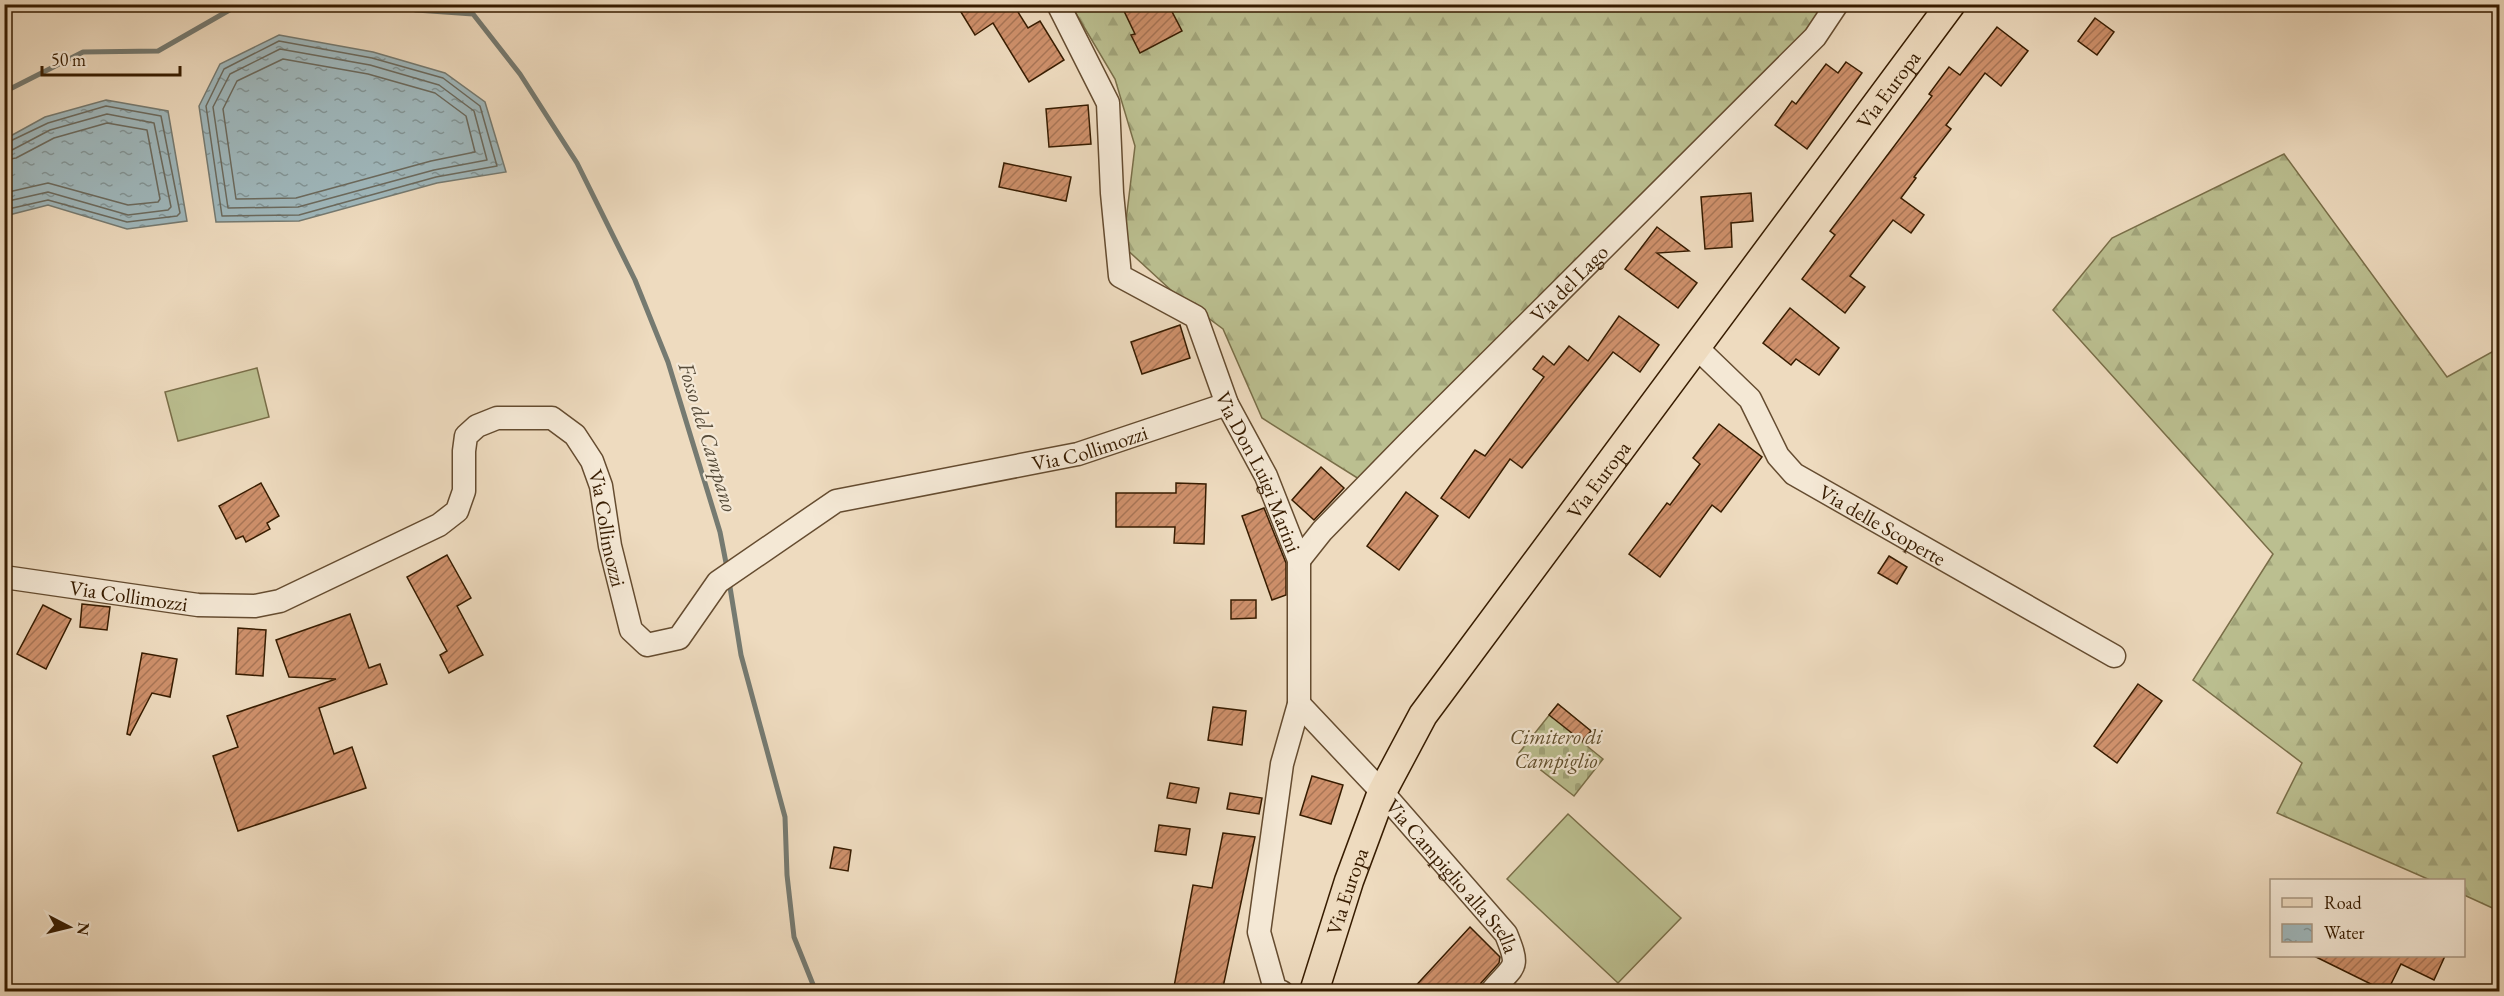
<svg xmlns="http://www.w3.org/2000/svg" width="2504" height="996" viewBox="0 0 2504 996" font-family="'EB Garamond',serif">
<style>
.forest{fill:url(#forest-firs);stroke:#796e48;stroke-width:1.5}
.cemetery{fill:url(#cemetery-stones);stroke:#796e48;stroke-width:1.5}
.pitch{fill:#bbbf90;stroke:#796e48;stroke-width:1.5}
.water{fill:url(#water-ripples);stroke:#757a71;stroke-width:1.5}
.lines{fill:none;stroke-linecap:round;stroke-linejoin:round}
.shore{stroke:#6b6a5e;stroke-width:1.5}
.stream{stroke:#757a71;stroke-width:5}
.building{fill:url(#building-hatch);stroke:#371c00;stroke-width:1.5}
.minor-casing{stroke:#654c30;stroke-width:25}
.major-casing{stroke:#371c00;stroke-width:31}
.minor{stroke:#f4e8d5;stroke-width:22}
.major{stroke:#eedbbf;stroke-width:28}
.labels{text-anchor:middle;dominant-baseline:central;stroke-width:4.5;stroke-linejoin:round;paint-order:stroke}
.street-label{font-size:21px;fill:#371c00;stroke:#f4e8d5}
.park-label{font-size:21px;font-style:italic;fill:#5f4d2b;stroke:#f4e8d5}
.water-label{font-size:22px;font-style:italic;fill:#564b39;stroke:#f4e8d5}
</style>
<defs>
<pattern id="forest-firs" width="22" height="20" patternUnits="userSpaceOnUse" patternTransform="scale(1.5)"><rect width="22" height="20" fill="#bbbf90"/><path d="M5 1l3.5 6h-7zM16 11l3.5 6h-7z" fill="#a1a47a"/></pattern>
<pattern id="cemetery-stones" width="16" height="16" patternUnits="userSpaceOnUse" patternTransform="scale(1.5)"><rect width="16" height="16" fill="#bbbf90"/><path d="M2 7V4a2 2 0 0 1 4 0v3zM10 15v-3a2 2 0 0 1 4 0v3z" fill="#a1a47a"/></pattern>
<pattern id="water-ripples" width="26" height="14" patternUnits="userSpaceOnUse" patternTransform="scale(1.5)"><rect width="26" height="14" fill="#9fb8bd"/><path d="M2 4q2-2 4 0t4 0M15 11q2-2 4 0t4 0" fill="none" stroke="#829597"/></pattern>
<pattern id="building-hatch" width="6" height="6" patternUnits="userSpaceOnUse" patternTransform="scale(1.5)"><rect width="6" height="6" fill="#ce906b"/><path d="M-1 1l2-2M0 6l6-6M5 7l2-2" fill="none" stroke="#a87556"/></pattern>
</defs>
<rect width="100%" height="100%" fill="#eedbbf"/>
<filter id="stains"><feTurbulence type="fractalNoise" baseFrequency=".00333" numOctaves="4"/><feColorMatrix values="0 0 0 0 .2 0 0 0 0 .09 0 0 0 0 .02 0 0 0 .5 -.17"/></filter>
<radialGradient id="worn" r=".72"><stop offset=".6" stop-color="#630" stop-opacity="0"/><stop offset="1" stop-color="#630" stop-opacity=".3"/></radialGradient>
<!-- forest -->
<g class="forest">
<polygon points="1071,5 1824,5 1812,25 1359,479 1262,418 1223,329 1173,292 1123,246 1135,146 1115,79"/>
<polygon points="2284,154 2447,377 2499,348 2499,911 2464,895 2464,880 2430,880 2277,813 2302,763 2193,680 2273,554 2053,310 2112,238"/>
</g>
<!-- cemetery -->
<polygon class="cemetery" points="1558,704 1591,731 1582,742 1603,759 1574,796 1519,753"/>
<!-- pitch -->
<g class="pitch">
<polygon points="257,368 269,417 178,441 165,392"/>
<polygon points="1568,814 1681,918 1618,983 1507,879"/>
</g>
<!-- water -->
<g class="water">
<polygon points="279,35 373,52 445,73 485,102 506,172 437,183 299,221 216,222 199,106 220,64"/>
<polygon points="106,100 168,111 187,221 127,229 48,205 5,216 5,139 45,117"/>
</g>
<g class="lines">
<!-- shore -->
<g class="shore">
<polygon points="279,41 372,58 443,78 480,106 497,166 436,177 299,215 222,216 206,106 224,69"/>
<polygon points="280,49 370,65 439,85 474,111 487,160 434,170 298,207 228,208 213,107 230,74"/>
<polygon points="283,59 368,74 435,93 466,116 475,152 431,161 296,198 236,199 223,109 237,81"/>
<polyline points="4,144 48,123 106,106 161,116 180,213 177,216 127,222 48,200 4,210"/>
<polyline points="4,151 12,150 50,130 107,114 154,123 171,207 168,210 128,215 48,192 4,202"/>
<polyline points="4,160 16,158 54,138 107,123 147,130 160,199 158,202 128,205 48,183 4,193"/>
</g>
<!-- stream -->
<g class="stream">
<polyline points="392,4 416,10 473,14 520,74 577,163 635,280 668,362 720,532 727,568"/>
<polyline points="4,92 83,52 158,51 240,4"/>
<polyline points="729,581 741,655 785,817 787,875 794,937 816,992"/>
</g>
</g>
<!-- building -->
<g class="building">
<polygon points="956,4 1013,4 1028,28 1040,21 1064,60 1029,82 993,23 975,35"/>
<polygon points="1138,4 1168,4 1182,31 1140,53 1131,35 1135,34 1124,11"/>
<polygon points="2095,18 2114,32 2097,55 2078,41"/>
<polygon points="1997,27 2028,51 2001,86 1985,73 1946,125 1951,129 1914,177 1916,178 1901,198 1924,215 1911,233 1893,220 1850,276 1865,287 1845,313 1802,279 1835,235 1830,231 1932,96 1929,94 1949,67 1960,75"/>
<polygon points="1846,62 1862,73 1807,149 1775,125 1792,101 1796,104 1826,64 1838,73"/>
<polygon points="1088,105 1091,144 1049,147 1046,109"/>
<polygon points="1004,163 1071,177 1066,201 999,187"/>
<polygon points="1751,193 1753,221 1731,223 1732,247 1705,249 1701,197"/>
<polygon points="1657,227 1689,251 1657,253 1697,283 1678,308 1625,269"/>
<polygon points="1790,308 1839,348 1819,375 1796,359 1791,365 1763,343"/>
<polygon points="1619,316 1659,345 1640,372 1613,352 1522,468 1510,459 1469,518 1441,498 1475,450 1485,456 1544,377 1533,369 1543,356 1554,365 1569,346 1588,361"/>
<polygon points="1180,325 1190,358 1142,374 1131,342"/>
<polygon points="1719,424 1762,457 1721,512 1712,505 1660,577 1629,554 1667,503 1670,505 1700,464 1693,458"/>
<polygon points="1321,467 1344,488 1314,520 1292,500"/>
<polygon points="261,483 279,516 267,523 270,529 246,542 243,536 236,539 219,506"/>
<polygon points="1176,483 1206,484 1204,544 1174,543 1175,527 1116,527 1116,493 1176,493"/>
<polygon points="1406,492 1438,516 1399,570 1367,546"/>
<polygon points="1264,508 1286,563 1286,595 1272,600 1242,516"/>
<polygon points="447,555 471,598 457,606 483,655 449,673 440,655 447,651 407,577"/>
<polygon points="1889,556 1907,567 1897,584 1878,573"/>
<polygon points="1231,600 1256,600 1256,618 1231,619"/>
<polygon points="82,604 110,607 107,630 80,627"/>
<polygon points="43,605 71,619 46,669 17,654"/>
<polygon points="350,614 369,668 380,664 387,684 319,708 334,754 352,747 366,788 238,831 213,756 238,747 227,716 336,679 289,677 276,640"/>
<polygon points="238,628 266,630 263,676 236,674"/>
<polygon points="142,653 177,659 170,697 152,693 130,735 127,734"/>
<polygon points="2138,684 2162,701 2117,763 2094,746"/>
<polygon points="1558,704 1591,731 1582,741 1549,715"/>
<polygon points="1213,707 1246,711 1242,745 1208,740"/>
<polygon points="1312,776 1343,785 1331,824 1300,815"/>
<polygon points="1170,783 1199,788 1196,803 1167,798"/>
<polygon points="1230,793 1262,798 1259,814 1227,809"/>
<polygon points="1159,825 1190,829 1186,855 1155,851"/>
<polygon points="1223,833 1255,837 1222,992 1173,992 1193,885 1212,888"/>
<polygon points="834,847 851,850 848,871 830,868"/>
<polygon points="1470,927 1500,957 1499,963 1481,983 1478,992 1410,992"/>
<polygon points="2314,956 2445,956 2434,980 2401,964 2387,992"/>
</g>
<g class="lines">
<!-- minor casing -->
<g class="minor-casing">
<g id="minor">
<path id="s1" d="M1058,4L1108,103L1112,193L1120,276L1196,317L1227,404L1266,476L1299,560V704L1282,764L1259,932L1275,989L1282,992"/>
<path id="s2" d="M1695,346L1750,399L1778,456L1794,474L2114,656"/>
<path id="s3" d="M1299,560L1322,531L1408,443L1815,37L1837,4"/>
<path id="s4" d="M4,577L198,605L255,606L280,601L439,525L457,511L464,491V451L466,436L477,426L497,418H552L575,435L592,461L601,486L610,546L631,630L647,645L679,638L718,582L836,501L1078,454L1227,404"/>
<path id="s5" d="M1299,704L1382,792L1506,934C1521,971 1514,964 1491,992"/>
</g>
</g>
<!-- major casing -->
<g class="major-casing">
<g id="major">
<path id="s6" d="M1314,992L1349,881L1382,792L1423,715L1951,4"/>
</g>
</g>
<!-- minor -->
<use href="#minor" class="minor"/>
<!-- major -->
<use href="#major" class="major"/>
</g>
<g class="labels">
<!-- street labels -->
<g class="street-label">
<text stroke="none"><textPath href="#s6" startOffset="1078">Via Europa</textPath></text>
<text stroke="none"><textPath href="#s3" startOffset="387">Via del Lago</textPath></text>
<text stroke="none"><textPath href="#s4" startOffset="1404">Via Collimozzi</textPath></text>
<text stroke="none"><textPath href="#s1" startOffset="538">Via Don Luigi Marini</textPath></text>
<text stroke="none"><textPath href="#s6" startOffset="592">Via Europa</textPath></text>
<text stroke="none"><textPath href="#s2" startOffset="266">Via delle Scoperte</textPath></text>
<text stroke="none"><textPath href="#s4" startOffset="774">Via Collimozzi</textPath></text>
<text stroke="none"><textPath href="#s4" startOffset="126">Via Collimozzi</textPath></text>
<text stroke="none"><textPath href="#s5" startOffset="231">Via Campiglio alla Stella</textPath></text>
<text stroke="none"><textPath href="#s6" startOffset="106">Via Europa</textPath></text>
</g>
<!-- park labels -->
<g class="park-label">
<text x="1556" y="736">Cimitero di<tspan x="1556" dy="24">Campiglio</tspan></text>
</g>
<!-- water labels -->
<g class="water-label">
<text transform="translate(708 437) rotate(73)">Fosso del Campano</text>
</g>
</g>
<!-- margin -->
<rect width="2504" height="996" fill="none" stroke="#eedbbf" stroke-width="24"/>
<rect x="6" y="6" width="2492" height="984" fill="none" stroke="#371c00" stroke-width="3"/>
<rect x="12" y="12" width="2480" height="972" fill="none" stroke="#371c00" stroke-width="1.5"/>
<!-- legend -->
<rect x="2270" y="879" width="195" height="78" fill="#f4e8d5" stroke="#a89680" stroke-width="1.5"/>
<rect x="2282" y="898" width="30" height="9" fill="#eedbbf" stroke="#a89680" stroke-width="1.5"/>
<text x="2324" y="909" font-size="18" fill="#371c00">Road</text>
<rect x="2282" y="924" width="30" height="18" fill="url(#water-ripples)" stroke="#a89680" stroke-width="1.5"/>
<text x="2324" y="939" font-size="18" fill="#371c00">Water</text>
<!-- north arrow -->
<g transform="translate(69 927) rotate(97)" stroke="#f4e8d5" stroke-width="4.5" paint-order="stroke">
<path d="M0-4.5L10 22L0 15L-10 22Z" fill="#371c00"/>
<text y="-9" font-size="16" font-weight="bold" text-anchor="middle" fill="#371c00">N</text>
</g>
<!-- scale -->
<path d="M42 66v9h138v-9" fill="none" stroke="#371c00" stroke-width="3"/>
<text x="51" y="66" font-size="18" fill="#371c00" stroke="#f4e8d5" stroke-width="4.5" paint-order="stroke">50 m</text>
<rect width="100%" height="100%" filter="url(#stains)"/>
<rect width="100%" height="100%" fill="url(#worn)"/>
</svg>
